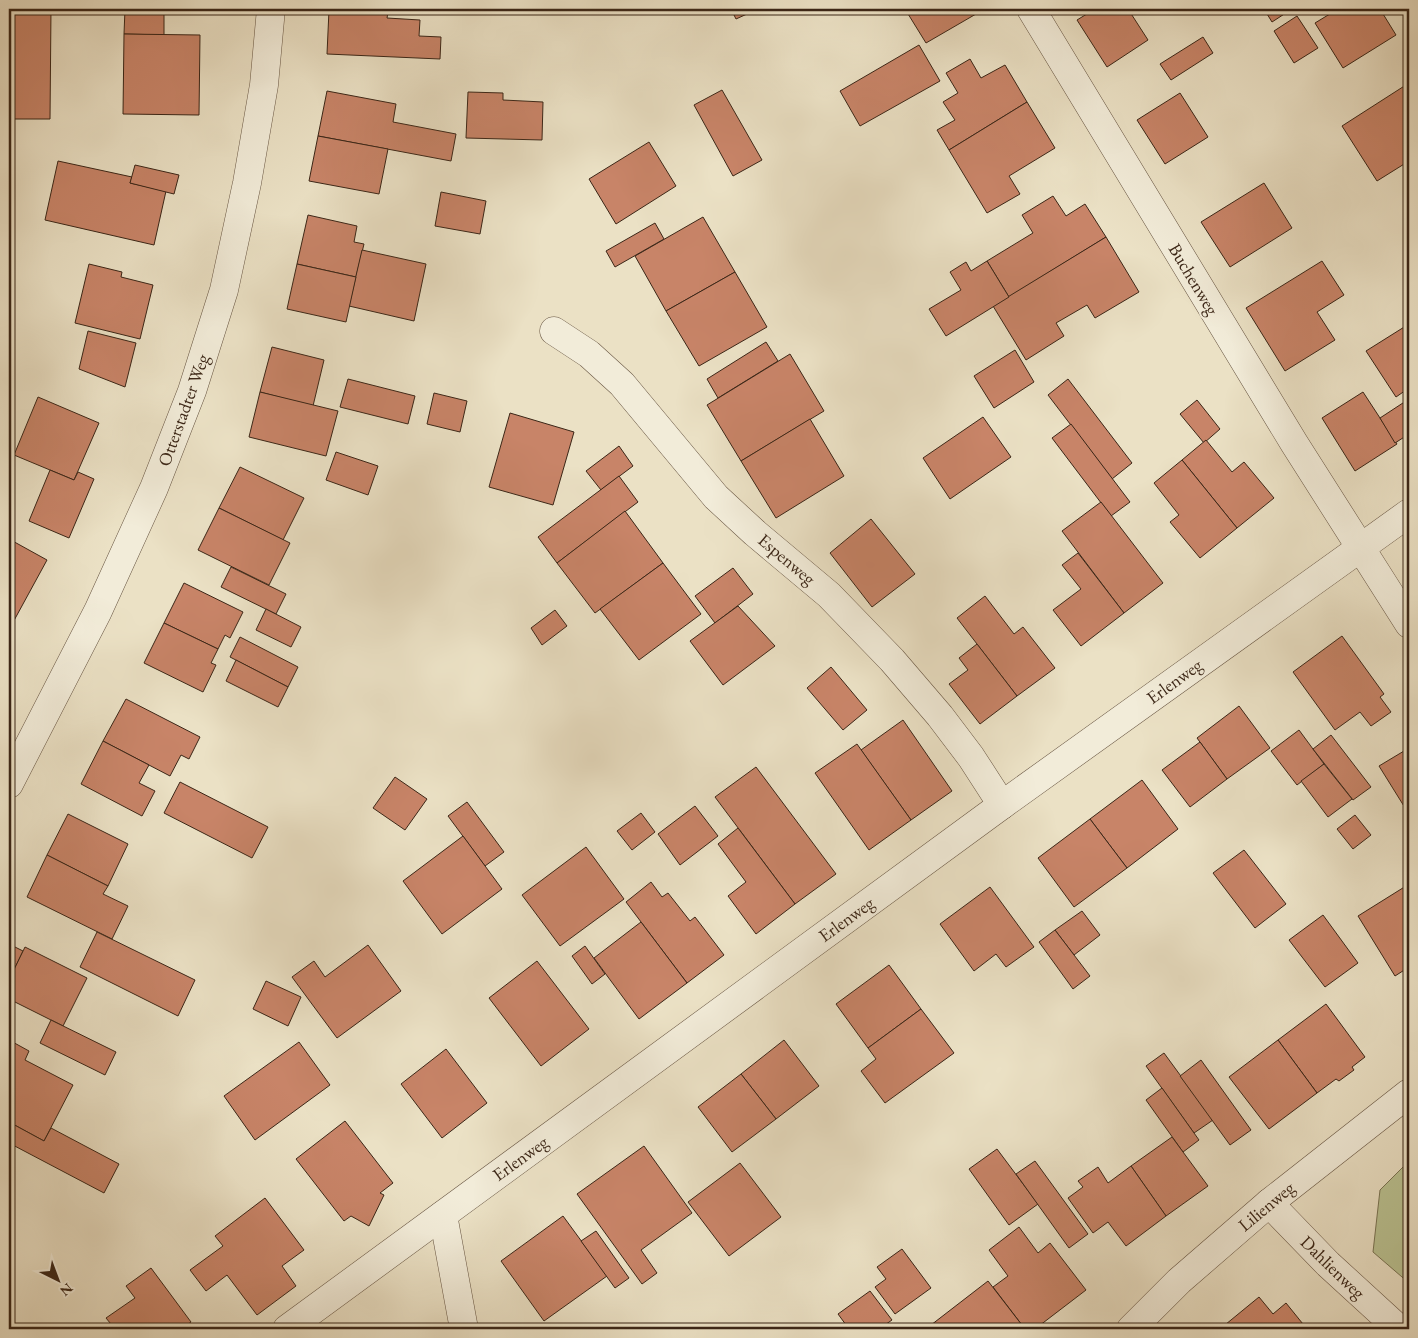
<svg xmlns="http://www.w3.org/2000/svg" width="1418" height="1338" viewBox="0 0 1418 1338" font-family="'EB Garamond',serif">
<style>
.green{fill:#bac292;stroke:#7a7454}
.building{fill:#c88468;stroke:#3b2617}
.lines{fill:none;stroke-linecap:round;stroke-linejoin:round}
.street-casing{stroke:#675542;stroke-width:29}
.street{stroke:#f2ecd9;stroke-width:28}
.labels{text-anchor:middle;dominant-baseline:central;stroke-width:4;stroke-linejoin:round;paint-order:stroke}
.street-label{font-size:18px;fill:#3b2617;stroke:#f2ecd9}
</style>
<rect width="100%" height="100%" fill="#ebe1c5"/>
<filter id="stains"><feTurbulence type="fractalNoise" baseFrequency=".004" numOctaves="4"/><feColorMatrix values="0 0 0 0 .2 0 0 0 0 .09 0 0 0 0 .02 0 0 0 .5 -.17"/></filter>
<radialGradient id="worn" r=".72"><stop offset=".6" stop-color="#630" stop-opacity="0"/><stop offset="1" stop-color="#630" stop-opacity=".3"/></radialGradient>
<!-- green -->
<polygon class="green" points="1409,1161 1409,1283 1373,1252 1380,1190"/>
<!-- building -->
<g class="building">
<polygon points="9,9 51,9 50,119 9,119"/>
<polygon points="125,9 164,9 164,35 124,34"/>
<polygon points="329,9 388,9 388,12 329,10"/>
<polygon points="731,9 758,9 736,19"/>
<polygon points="905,9 973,9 976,14 926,43"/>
<polygon points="1095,9 1128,9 1148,40 1107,67 1077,20"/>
<polygon points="1264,9 1292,9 1272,22"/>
<polygon points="1338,9 1380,9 1396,35 1343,68 1315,23"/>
<polygon points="329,10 388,12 387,18 420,20 419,36 441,37 440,59 327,54"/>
<polygon points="1297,16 1318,48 1294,63 1274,31"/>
<polygon points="124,34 200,35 199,115 123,114"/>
<polygon points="1203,37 1213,53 1171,80 1160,64"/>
<polygon points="919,45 940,81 860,126 840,91"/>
<polygon points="970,59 981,78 1005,65 1027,102 949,150 937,130 955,120 943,102 958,93 946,73"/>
<polygon points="1409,83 1409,161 1377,181 1342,126"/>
<polygon points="722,90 762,160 733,176 694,105"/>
<polygon points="327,91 396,104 393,122 456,134 451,161 318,136"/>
<polygon points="468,92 503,93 503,100 543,102 542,140 466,138"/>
<polygon points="1180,93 1208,137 1165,164 1137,120"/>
<polygon points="1027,102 1055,148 1009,176 1020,194 987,213 949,150"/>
<polygon points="318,136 388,149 379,194 309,181"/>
<polygon points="649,142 676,186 616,224 589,179"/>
<polygon points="58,161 132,177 130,183 166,191 154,245 45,220"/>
<polygon points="135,165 179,175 174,194 130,183"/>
<polygon points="1264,183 1292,228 1230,267 1201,222"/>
<polygon points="441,192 486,201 480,234 435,226"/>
<polygon points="1053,196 1066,216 1085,204 1106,237 1009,297 987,261 1033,233 1022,215"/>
<polygon points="308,215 357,226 354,242 364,244 356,277 297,264"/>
<polygon points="703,217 735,272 666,311 635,256"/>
<polygon points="655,223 664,239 615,267 606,251"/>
<polygon points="1106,237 1139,292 1095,318 1087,305 1056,323 1064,336 1026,360 993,306"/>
<polygon points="362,250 426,264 414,321 349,306"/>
<polygon points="987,261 1009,297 946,336 929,309 961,290 950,272 966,262 971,271"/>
<polygon points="1322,261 1344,295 1317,312 1335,340 1285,371 1246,308"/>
<polygon points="89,264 122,272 121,277 153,285 140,339 75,323"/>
<polygon points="297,264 356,277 346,322 287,309"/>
<polygon points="735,272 767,327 699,366 666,311"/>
<polygon points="1409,324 1409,388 1396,397 1366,351"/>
<polygon points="88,331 136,343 125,387 79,369"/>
<polygon points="766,342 778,361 718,398 707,379"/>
<polygon points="272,347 324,360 313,406 260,392"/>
<polygon points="1015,350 1034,382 994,408 974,376"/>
<polygon points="790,354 824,411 741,461 707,405"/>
<polygon points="348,379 415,396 408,424 340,407"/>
<polygon points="1068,379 1132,463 1112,479 1048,395"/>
<polygon points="260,392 338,411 326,456 249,437"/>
<polygon points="1363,392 1397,444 1355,471 1322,418"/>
<polygon points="434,393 467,401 460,432 427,424"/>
<polygon points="38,397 99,423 74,480 14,455"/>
<polygon points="1409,399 1409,434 1395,443 1380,418"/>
<polygon points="1197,400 1220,429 1204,443 1180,414"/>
<polygon points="510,413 574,432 553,505 489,487"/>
<polygon points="983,417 1011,457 950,499 923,458"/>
<polygon points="810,419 844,476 776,518 741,461"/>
<polygon points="1071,424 1130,502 1111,516 1052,438"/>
<polygon points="1206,440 1232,472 1244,462 1274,498 1237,528 1182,460"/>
<polygon points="619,446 633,466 601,490 586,471"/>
<polygon points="336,452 378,466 368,495 326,480"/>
<polygon points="1182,460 1237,528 1200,558 1170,522 1179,515 1154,483"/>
<polygon points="240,467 304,498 283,540 219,508"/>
<polygon points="50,470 74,480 78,472 94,479 69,538 29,521"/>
<polygon points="619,476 638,502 557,563 538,537"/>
<polygon points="1101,502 1163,583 1124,613 1062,531"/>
<polygon points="219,508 290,543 269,585 198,550"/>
<polygon points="625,511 663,563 595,613 557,563"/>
<polygon points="871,519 915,574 872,607 830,553"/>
<polygon points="9,539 47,560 11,626 9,624"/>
<polygon points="1078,553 1124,613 1081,646 1053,610 1081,589 1062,565"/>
<polygon points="663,563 701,614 639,660 600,609"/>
<polygon points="231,567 286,594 276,614 221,587"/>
<polygon points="733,568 753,594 715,623 695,596"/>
<polygon points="184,583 243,612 230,638 225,635 218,649 164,623"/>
<polygon points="985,596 1014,634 1023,627 1055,668 1017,696 957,618"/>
<polygon points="738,606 775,646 723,685 690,641"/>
<polygon points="266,609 301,627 291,647 256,630"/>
<polygon points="555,610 567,626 542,645 531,628"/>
<polygon points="164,623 218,649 211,663 216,665 203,692 144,663"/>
<polygon points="1342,636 1384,694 1380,697 1391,712 1371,726 1360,712 1335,730 1293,672"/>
<polygon points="240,637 298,667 288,687 230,657"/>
<polygon points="977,644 1017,696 980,724 949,684 968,670 959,658"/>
<polygon points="236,660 288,687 278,707 226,681"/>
<polygon points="831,667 867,710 843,730 807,688"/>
<polygon points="126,699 200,737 189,759 181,755 170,776 103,741"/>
<polygon points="1239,706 1270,748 1227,779 1197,738"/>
<polygon points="903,720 952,791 911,820 861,750"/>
<polygon points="1299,730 1324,764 1297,785 1271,751"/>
<polygon points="1331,735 1371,787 1353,800 1313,749"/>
<polygon points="103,741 149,765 139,783 155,791 142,816 81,784"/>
<polygon points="1200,742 1227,779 1190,807 1162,770"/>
<polygon points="857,744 911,820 869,850 815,773"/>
<polygon points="1409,748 1409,810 1407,811 1379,766"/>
<polygon points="1324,764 1352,799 1328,817 1301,781"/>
<polygon points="756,767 836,874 795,904 715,797"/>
<polygon points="395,777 427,799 405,830 373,808"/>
<polygon points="1142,780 1178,829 1127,868 1090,819"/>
<polygon points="180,782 268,827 252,858 164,813"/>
<polygon points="467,802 504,852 485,866 448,816"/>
<polygon points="695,806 718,836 680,865 658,834"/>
<polygon points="641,813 655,832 632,850 617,831"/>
<polygon points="68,814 128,844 108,886 47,855"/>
<polygon points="1355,815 1371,835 1353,849 1337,829"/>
<polygon points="1090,819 1127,868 1074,907 1038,858"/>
<polygon points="738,828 795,904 756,934 728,896 746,882 718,844"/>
<polygon points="463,836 502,889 442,934 403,881"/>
<polygon points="586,847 624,899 560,946 522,895"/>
<polygon points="1244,850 1286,904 1255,928 1213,873"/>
<polygon points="47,855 108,886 103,894 128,906 112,939 27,897"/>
<polygon points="651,882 662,897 668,893 690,921 695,917 724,955 687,983 626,902"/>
<polygon points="1406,886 1409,892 1409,967 1395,976 1358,916"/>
<polygon points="990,887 1034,947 1006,967 996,954 974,971 940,924"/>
<polygon points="1082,911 1100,935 1074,955 1055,930"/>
<polygon points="1323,915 1358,963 1325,987 1289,940"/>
<polygon points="641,922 687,983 639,1019 594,958"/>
<polygon points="1055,930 1090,976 1073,989 1039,942"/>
<polygon points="97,932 195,980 178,1016 80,967"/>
<polygon points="9,944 23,951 9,980"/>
<polygon points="368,945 401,991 337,1038 292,977 314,961 325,977"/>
<polygon points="585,946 605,974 592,984 572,956"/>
<polygon points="25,947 87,978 63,1026 9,999 9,980"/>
<polygon points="537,961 589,1029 541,1066 489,998"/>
<polygon points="889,965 921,1009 868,1048 836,1004"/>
<polygon points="266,981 301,997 288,1026 253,1009"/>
<polygon points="1326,1004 1365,1057 1352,1067 1354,1070 1339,1081 1336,1079 1317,1093 1278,1040"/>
<polygon points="921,1009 954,1053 885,1103 861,1071 876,1059 868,1048"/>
<polygon points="51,1020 116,1052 105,1075 40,1043"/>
<polygon points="9,1040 29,1051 25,1060 73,1085 44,1141 9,1122"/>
<polygon points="784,1040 819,1086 776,1119 741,1074"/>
<polygon points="1278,1040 1317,1093 1269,1129 1229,1077"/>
<polygon points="299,1042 330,1085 255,1140 224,1096"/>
<polygon points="446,1049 487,1103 442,1138 401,1084"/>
<polygon points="1164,1053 1213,1120 1194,1133 1146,1066"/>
<polygon points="1201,1060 1251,1130 1230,1145 1180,1076"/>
<polygon points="741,1074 776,1119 732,1152 698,1107"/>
<polygon points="1162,1088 1199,1140 1183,1152 1146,1100"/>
<polygon points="345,1121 393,1183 380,1193 384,1195 369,1226 351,1216 344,1221 296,1159"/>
<polygon points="9,1122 44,1141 51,1128 119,1164 104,1193 9,1143"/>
<polygon points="1172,1137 1208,1186 1166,1216 1131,1166"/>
<polygon points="644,1146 692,1213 641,1250 657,1273 642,1284 577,1194"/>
<polygon points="997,1149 1038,1204 1009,1225 969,1169"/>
<polygon points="1035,1161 1088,1234 1069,1248 1016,1174"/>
<polygon points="740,1163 781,1217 729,1256 688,1202"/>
<polygon points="1131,1166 1166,1216 1126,1246 1108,1222 1093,1233 1068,1198 1083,1187 1078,1181 1098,1167 1108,1183"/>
<polygon points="265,1198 304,1250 282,1266 296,1286 257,1315 227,1275 206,1291 190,1270 223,1246 215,1236"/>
<polygon points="563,1216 607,1276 544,1321 501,1261"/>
<polygon points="1019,1227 1038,1253 1050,1243 1086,1290 1035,1329 1025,1329 993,1287 1008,1276 989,1250"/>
<polygon points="596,1231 629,1278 615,1288 581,1241"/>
<polygon points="902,1249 931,1288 895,1314 875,1287 886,1279 877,1267"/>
<polygon points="151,1268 191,1322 181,1329 115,1329 106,1318 135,1298 126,1286"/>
<polygon points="988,1281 1025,1329 935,1329 931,1325"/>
<polygon points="870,1291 892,1320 879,1329 849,1329 838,1314"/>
<polygon points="1259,1297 1273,1314 1286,1303 1307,1329 1220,1329"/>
</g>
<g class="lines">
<!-- street casing -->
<g class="street-casing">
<g id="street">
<polyline points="1031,9 1294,443 1409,624"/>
<polyline points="554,331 589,354 622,384 716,497 755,533 829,595 892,660 940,716 971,757 1002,805"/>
<polyline points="9,784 98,611 154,488 192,391 224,290 247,183 264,85 271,9"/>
<polyline points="1269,1203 1328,1264 1399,1329"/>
<polyline points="443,1215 464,1329"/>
<polyline points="287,1329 1002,805 1409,513"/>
<polyline points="1131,1329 1179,1281 1269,1203 1409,1093"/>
</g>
</g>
<!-- street -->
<use href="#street" class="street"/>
</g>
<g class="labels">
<!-- street labels -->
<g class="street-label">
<text transform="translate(1194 279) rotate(59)">Buchenweg</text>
<text transform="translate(183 410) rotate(-70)">Otterstadter Weg</text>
<text transform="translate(787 559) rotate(40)">Espenweg</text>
<text transform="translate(1174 681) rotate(-36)">Erlenweg</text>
<text transform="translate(846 919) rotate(-36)">Erlenweg</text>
<text transform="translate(520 1158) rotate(-36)">Erlenweg</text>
<text transform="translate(1266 1206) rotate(-40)">Lilienweg</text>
<text transform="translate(1333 1267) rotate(44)">Dahlienweg</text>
</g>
</g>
<!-- margin -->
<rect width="1418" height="1338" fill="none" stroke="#ebe1c5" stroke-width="30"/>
<rect x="10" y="10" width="1398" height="1318" fill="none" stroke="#3b2617" stroke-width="2.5"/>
<rect x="15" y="15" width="1388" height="1308" fill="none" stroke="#3b2617"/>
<!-- north arrow -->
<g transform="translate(58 1280) rotate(138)" stroke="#f2ecd9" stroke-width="4" paint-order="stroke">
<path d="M0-4L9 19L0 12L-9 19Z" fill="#3b2617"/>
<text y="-8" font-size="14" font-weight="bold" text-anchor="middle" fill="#3b2617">N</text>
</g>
<rect width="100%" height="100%" filter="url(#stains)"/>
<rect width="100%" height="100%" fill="url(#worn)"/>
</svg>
